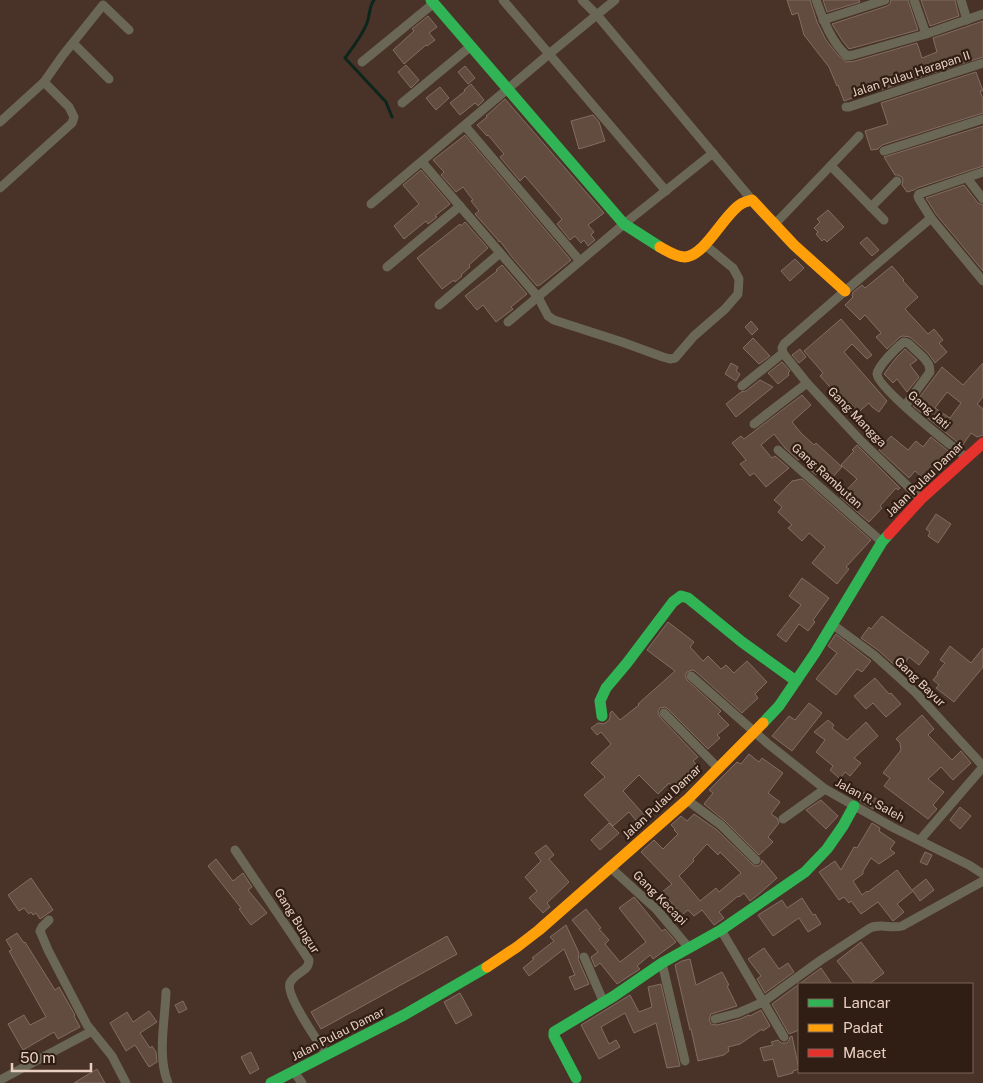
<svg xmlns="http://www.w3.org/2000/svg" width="983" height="1083" viewBox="0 0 983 1083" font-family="'Public Sans',sans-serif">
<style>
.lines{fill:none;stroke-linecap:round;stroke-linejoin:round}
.stream{stroke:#0d261c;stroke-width:3}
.building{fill:#624b3f;stroke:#826d64;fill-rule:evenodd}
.street{stroke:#6a6756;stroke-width:9}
.fast{stroke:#30b455;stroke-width:11}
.slow{stroke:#ff9f0a;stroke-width:11}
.jam{stroke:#e5322d;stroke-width:11}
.labels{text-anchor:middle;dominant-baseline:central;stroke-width:4.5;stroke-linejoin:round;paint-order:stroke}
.street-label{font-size:12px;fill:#e9cfc2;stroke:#301d13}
</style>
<rect width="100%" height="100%" fill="#493227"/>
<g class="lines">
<!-- stream -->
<path class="stream" d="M374,0C369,6 370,15 367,23C362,36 353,47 345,58L386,102L392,117"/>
</g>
<!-- building -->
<g class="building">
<polygon points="787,0 810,0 817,22 826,40 837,54 846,62 855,61 917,43 922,58 937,52 933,38 983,21 983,57 877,91 877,89 844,101 838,85 837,86 829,67 804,35 798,13 792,15"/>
<polygon points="823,0 859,0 860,2 827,12"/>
<polygon points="891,0 908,0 918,30 849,49 842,40 832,24 887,6 890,4"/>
<polygon points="921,0 955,0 959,16 930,26"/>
<polygon points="428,16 437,27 429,33 435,40 427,46 426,45 404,64 393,50 414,31 412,29"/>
<polygon points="406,65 419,80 411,88 398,72"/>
<polygon points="465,66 475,78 468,84 458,72"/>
<polygon points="976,72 983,91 980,91 983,99 983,113 882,145 878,149 871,150 865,131 888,124 881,103"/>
<polygon points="471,84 484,100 478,106 475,103 460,115 450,103 465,91 464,90"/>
<polygon points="440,87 449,98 436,110 426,98"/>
<polygon points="505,99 604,213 588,225 594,232 591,235 595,240 588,246 584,240 581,243 575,236 570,240 557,224 562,219 525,176 520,181 500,157 504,154 488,135 487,136 477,125 487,117 486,116"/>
<polygon points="593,115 599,122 605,141 579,149 571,121"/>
<polygon points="983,126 983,166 917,188 914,190 907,192 902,185 903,180 902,177 898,175 895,175 884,157"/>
<polygon points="465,135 571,260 540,285 539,285 537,286 512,257 500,241 499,242 498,240 475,214 479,211 471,201 473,200 463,187 456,192 441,175 444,172 433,160"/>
<polygon points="421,170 450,204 435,216 437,217 428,224 426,221 404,239 394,226 419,204 403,185"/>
<polygon points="964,185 978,203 983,205 983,271 936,214 926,198"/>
<polygon points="828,210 844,227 827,242 824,239 822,241 816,234 818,232 814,228 820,222 817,219"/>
<polygon points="465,222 488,248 469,265 470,267 461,275 462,276 455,282 454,280 442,289 417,258 460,224 461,226"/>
<polygon points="867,237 879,250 872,256 860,243"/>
<polygon points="795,259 804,268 790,281 781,271"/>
<polygon points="502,265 527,294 511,307 513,309 496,322 483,305 477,310 465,296 497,271 496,270"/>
<polygon points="892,266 904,280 903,281 918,297 905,309 928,334 934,329 943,340 939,343 947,352 935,363 928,353 910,337 903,336 900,337 887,349 876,337 881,333 865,315 860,320 845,305 853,297 852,296 853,292 862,285 865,288"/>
<polygon points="841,319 872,355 867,359 852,344 844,352 887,401 879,412 872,407 869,403 854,416 829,388 830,387 820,376 823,373 804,351"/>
<polygon points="751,321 758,329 752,335 745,327"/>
<polygon points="753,338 770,356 759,364 743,348"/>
<polygon points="800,349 806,357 799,363 792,355"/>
<polygon points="905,349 917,360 910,365 919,377 907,392 897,379 893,383 884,374 896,358"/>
<polygon points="782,362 790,371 788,373 789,375 778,384 768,373"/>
<polygon points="731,363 738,367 736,371 740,374 736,381 725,374"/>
<path d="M983,363V397L977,404L983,409V435L977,437L971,433L962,446L913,406L942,367L963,385ZM947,392L961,403L950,418L935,408Z"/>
<polygon points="760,380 773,387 736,417 726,404 741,392 746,391"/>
<polygon points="802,395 811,405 792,422 801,433 814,445 816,443 842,467 830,480 820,471 816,475 806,466 809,462 803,456 798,460 785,448 774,434 761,445 772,458 775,456 789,468 766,487 754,473 750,476 740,464 746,460 732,443 741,436 744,439"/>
<polygon points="891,436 908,450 916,441 923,447 931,437 952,454 928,482 915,471 909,478 879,450"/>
<polygon points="857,445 900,488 898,490 896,488 880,506 882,508 869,522 840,497 857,479 841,465 854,451 852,450"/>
<polygon points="802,479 871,540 846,567 849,569 837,584 812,563 825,547 809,533 802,541 788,528 792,525 778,512 782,507 774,500 792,481"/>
<polygon points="936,514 951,524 938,543 928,536 930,532 926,529"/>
<polygon points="802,578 829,598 813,620 815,622 808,631 799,624 786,642 777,635 801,605 789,596"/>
<polygon points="882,616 929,652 919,665 909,657 900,670 878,650 861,638 869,627 871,629"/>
<polygon points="668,622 694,642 690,647 703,661 708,656 721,669 726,665 734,673 747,661 767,682 755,694 758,698 742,713 695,671 692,670 687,672 685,675 687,680 721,711 718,714 729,725 717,735 720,738 708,749 668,709 665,707 660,708 658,712 660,717 698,757 693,761 697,765 672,787 669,783 658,794 639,775 623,791 646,817 639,824 629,812 613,826 584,795 605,777 591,763 611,744 601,732 597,735 591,728 598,723 603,724 607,722 610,718 610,713 612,711 620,720 639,705 638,704 675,671 647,650"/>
<polygon points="836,634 871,661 862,672 857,669 836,695 816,679 837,653 828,646"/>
<polygon points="950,646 971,663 983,648 983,667 954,702 936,688 939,685 933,680 938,674 937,673 945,663 940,660"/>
<polygon points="875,678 889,694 891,693 901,704 886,717 873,703 866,709 854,696"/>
<polygon points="809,703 822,713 792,751 772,736 789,716 795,720"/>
<polygon points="922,715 934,729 928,735 952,760 961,751 971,763 953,780 941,767 928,779 944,792 933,805 937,809 928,819 884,786 890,778 883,773 901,750 900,743 896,739"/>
<polygon points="828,720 834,725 832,728 847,740 866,722 878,736 854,758 861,763 850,776 845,772 840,779 830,770 833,766 816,752 825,740 814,732"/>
<polygon points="749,754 759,762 762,758 783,773 768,793 780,802 771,814 777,818 779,823 768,837 773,842 759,855 725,821 704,804 713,793 709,790 737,762 741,764"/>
<polygon points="864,792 878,800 873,809 860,801"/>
<polygon points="821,800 838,816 826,829 806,810"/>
<polygon points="960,807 971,816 960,829 950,820"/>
<path d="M694,814L717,830L752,864L755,866H758L761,864L762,860L777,878L759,894L750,901L744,893L739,897L738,896L719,912L724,918L714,925L702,910L694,916L688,910L682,915L662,892L672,884L641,852L654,840L663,849L678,834L674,830L675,829L671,825L681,816L687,821ZM707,844L718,855L720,852L741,873L719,892L716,888L700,901L679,876L694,861L693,859Z"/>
<polygon points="609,823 619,833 600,850 591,840"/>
<polygon points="872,823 880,828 879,831 895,842 890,849 895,853 879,864 871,858 863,871 863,874 853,881 862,895 867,891 868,892 897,870 912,890 926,879 934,890 920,901 913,891 897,904 904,912 893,921 878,902 861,914 851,901 849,903 844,897 839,900 819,872 835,861 841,870 854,847 857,848"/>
<polygon points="546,845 554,855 549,859 569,882 547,903 550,907 543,913 529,898 537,891 525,877 541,861 535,853"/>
<polygon points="925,852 932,855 927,865 920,862"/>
<polygon points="216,859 233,881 243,873 252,887 248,890 267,913 251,925 239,909 241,908 208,866"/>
<polygon points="31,878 53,910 40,919 36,913 33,915 31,912 29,914 24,908 19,911 8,895"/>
<polygon points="634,897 662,931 665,929 676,942 653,959 650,955 637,966 640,969 617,984 600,963 595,967 591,957 598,952 572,920 586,909 601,928 599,929 609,940 605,944 620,962 646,942 619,908"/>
<polygon points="802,898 813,915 815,914 821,924 808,932 799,918 773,936 758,915 782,900 787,908"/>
<polygon points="566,925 579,953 578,959 589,984 575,990 569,977 575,975 564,949 529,976 523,968 534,959 532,958 554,941 550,937"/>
<polygon points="17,933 24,943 25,942 55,990 59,987 75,1015 74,1016 80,1027 58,1039 54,1032 23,1050 8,1024 24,1015 30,1025 46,1017 9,951 12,950 6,940"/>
<polygon points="447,936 457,954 321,1029 311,1012"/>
<polygon points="861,942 884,973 869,984 855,984 837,961"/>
<polygon points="764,948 779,969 788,963 794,972 765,993 757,979 761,976 748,959"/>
<polygon points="690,959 696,985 722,972 729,985 727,986 737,1006 711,1014 709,1020 711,1024 717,1025 740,1019 749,1015 750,1016 761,1010 770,1026 763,1031 762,1029 740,1044 728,1047 729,1051 724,1055 698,1061 691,1029 690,1030 675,965 682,961"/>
<polygon points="821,968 832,984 799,984 799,1030 789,1034 772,1004"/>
<polygon points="661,984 680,1066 667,1068 656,1023 634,1033 625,1013 601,1027 609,1044 616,1040 620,1047 599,1059 581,1025 630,995 639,1012 652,1007 648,987"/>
<polygon points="460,993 472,1015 456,1024 444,1002"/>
<polygon points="183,1001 187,1009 179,1013 175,1005"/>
<polygon points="149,1011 157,1022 140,1033 150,1048 152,1046 156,1052 157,1062 149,1067 135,1045 126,1051 110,1023 127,1012 133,1022"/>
<polygon points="792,1036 799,1069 793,1071 793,1073 778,1077 773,1059 764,1061 760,1048 773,1045 771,1042 778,1040 781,1043 787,1043 789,1040 790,1037"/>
<polygon points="251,1052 259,1069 250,1074 241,1057"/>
<polygon points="97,1069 105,1083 74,1083"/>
</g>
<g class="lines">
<!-- street -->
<g class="street">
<polyline points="503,0 666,191"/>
<polyline points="582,0 597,15 752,200"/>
<path d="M816,0C823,19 831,42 847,56L853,55L926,34L983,14"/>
<polyline points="914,0 926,34"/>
<polyline points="961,0 967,20"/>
<polyline points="823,20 885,0"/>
<polyline points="73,43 109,79"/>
<polyline points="362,62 434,3"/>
<polyline points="402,103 471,46"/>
<polyline points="846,107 849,107 983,63"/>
<polyline points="0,122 44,82 63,55 103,5 129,30"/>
<polyline points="465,126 580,261"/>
<polyline points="884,151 983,119"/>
<polyline points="422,162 538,297 548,316 554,320 622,342 663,357 670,359 675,358 694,336 725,309 738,294 739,279 733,268 705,245"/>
<polyline points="831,166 884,220"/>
<polyline points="983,172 919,194 918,196 919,199 931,218 983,281"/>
<polyline points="967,178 983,199"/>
<polyline points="0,188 72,123 74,117 69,107 44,82"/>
<polyline points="371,204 549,54 615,0"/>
<polyline points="871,207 897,181"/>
<polyline points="774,225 859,136"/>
<polyline points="387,267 460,206"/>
<polyline points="439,305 500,253"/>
<polyline points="508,322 624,224 713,153"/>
<polyline points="742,386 783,353"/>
<path d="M905,406L930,372L929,365L924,358L908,343L904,342C897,347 878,366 877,374C877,388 953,447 967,458"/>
<polyline points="754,424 807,383"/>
<polyline points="778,450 882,542"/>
<polyline points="921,499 861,441 807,383 783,353 782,348 784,344 845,291 931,218"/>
<polyline points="832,624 874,655 915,692 983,766"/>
<polyline points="691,676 767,743 825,789 892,827 969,865 983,874"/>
<polyline points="664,713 719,769"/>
<polyline points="687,800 721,825 756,860"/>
<polyline points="783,819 825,789"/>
<polyline points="920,840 983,767"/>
<path d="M235,850L309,960C309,972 295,972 290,983C285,995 319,1043 327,1055"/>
<polyline points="611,868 657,910 689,948"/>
<polyline points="49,920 42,927 40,931 48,950 87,1025 112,1056 126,1083"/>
<polyline points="721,930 784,1037"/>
<polyline points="584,957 604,1003"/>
<polyline points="662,963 685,1061"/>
<path d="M166,992C165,1021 157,1056 168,1083"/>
<path d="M715,1019L738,1013L763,1002L821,960L870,928C881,923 891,929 902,926L983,881"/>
<polyline points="294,1072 302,1083"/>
<polyline points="0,1080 92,1031"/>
</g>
<!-- fast -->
<g class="fast">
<polyline points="431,0 624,224 660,247"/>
<polyline points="602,716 600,701 606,688 627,663 673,602 681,596 688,598 742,642 796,681"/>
<polyline points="763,723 779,706 815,653 882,542 889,534"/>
<polyline points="576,1078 554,1036 554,1032 614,996 662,963 721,930 805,872 827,849 843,826 854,806"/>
<polyline points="271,1083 404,1015 487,967"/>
</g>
<!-- slow -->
<g class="slow">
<path d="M660,247C667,251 676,257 685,257C705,256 724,214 741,204C744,202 749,201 752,200L794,245L845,291"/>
<polyline points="487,967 517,947 539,930 687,800 763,723"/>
</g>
<!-- jam -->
<polyline class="jam" points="889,534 921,499 983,443"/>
</g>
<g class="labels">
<!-- street labels -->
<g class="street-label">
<text transform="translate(911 74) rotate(-18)">Jalan Pulau Harapan II</text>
<text transform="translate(929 410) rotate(41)">Gang Jati</text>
<text transform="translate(857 417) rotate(46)">Gang Mangga</text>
<text transform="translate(827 476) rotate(42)">Gang Rambutan</text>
<text transform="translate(925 479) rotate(-44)">Jalan Pulau Damar</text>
<text transform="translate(920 682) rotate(44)">Gang Bayur</text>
<text transform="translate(870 800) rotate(29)">Jalan R. Saleh</text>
<text transform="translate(662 802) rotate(-43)">Jalan Pulau Damar</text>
<text transform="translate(660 898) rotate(45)">Gang Kecapi</text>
<text transform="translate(297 921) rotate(58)">Gang Bungur</text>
<text transform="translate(338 1034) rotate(-27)">Jalan Pulau Damar</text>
</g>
</g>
<!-- legend -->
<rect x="798" y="983" width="175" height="90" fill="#301d13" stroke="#7a6459"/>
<rect x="808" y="999" width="25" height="8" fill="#30b455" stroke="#7a6459"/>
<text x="843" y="1008" font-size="15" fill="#e9cfc2">Lancar</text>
<rect x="808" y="1024" width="25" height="8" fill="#ff9f0a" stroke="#7a6459"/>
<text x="843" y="1033" font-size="15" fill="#e9cfc2">Padat</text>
<rect x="808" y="1049" width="25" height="8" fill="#e5322d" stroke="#7a6459"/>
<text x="843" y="1058" font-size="15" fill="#e9cfc2">Macet</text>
<!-- scale -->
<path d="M12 1063v8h79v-8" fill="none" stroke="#e9cfc2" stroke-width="2.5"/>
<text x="20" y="1063" font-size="15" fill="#e9cfc2" stroke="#301d13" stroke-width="4" paint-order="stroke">50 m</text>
</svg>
